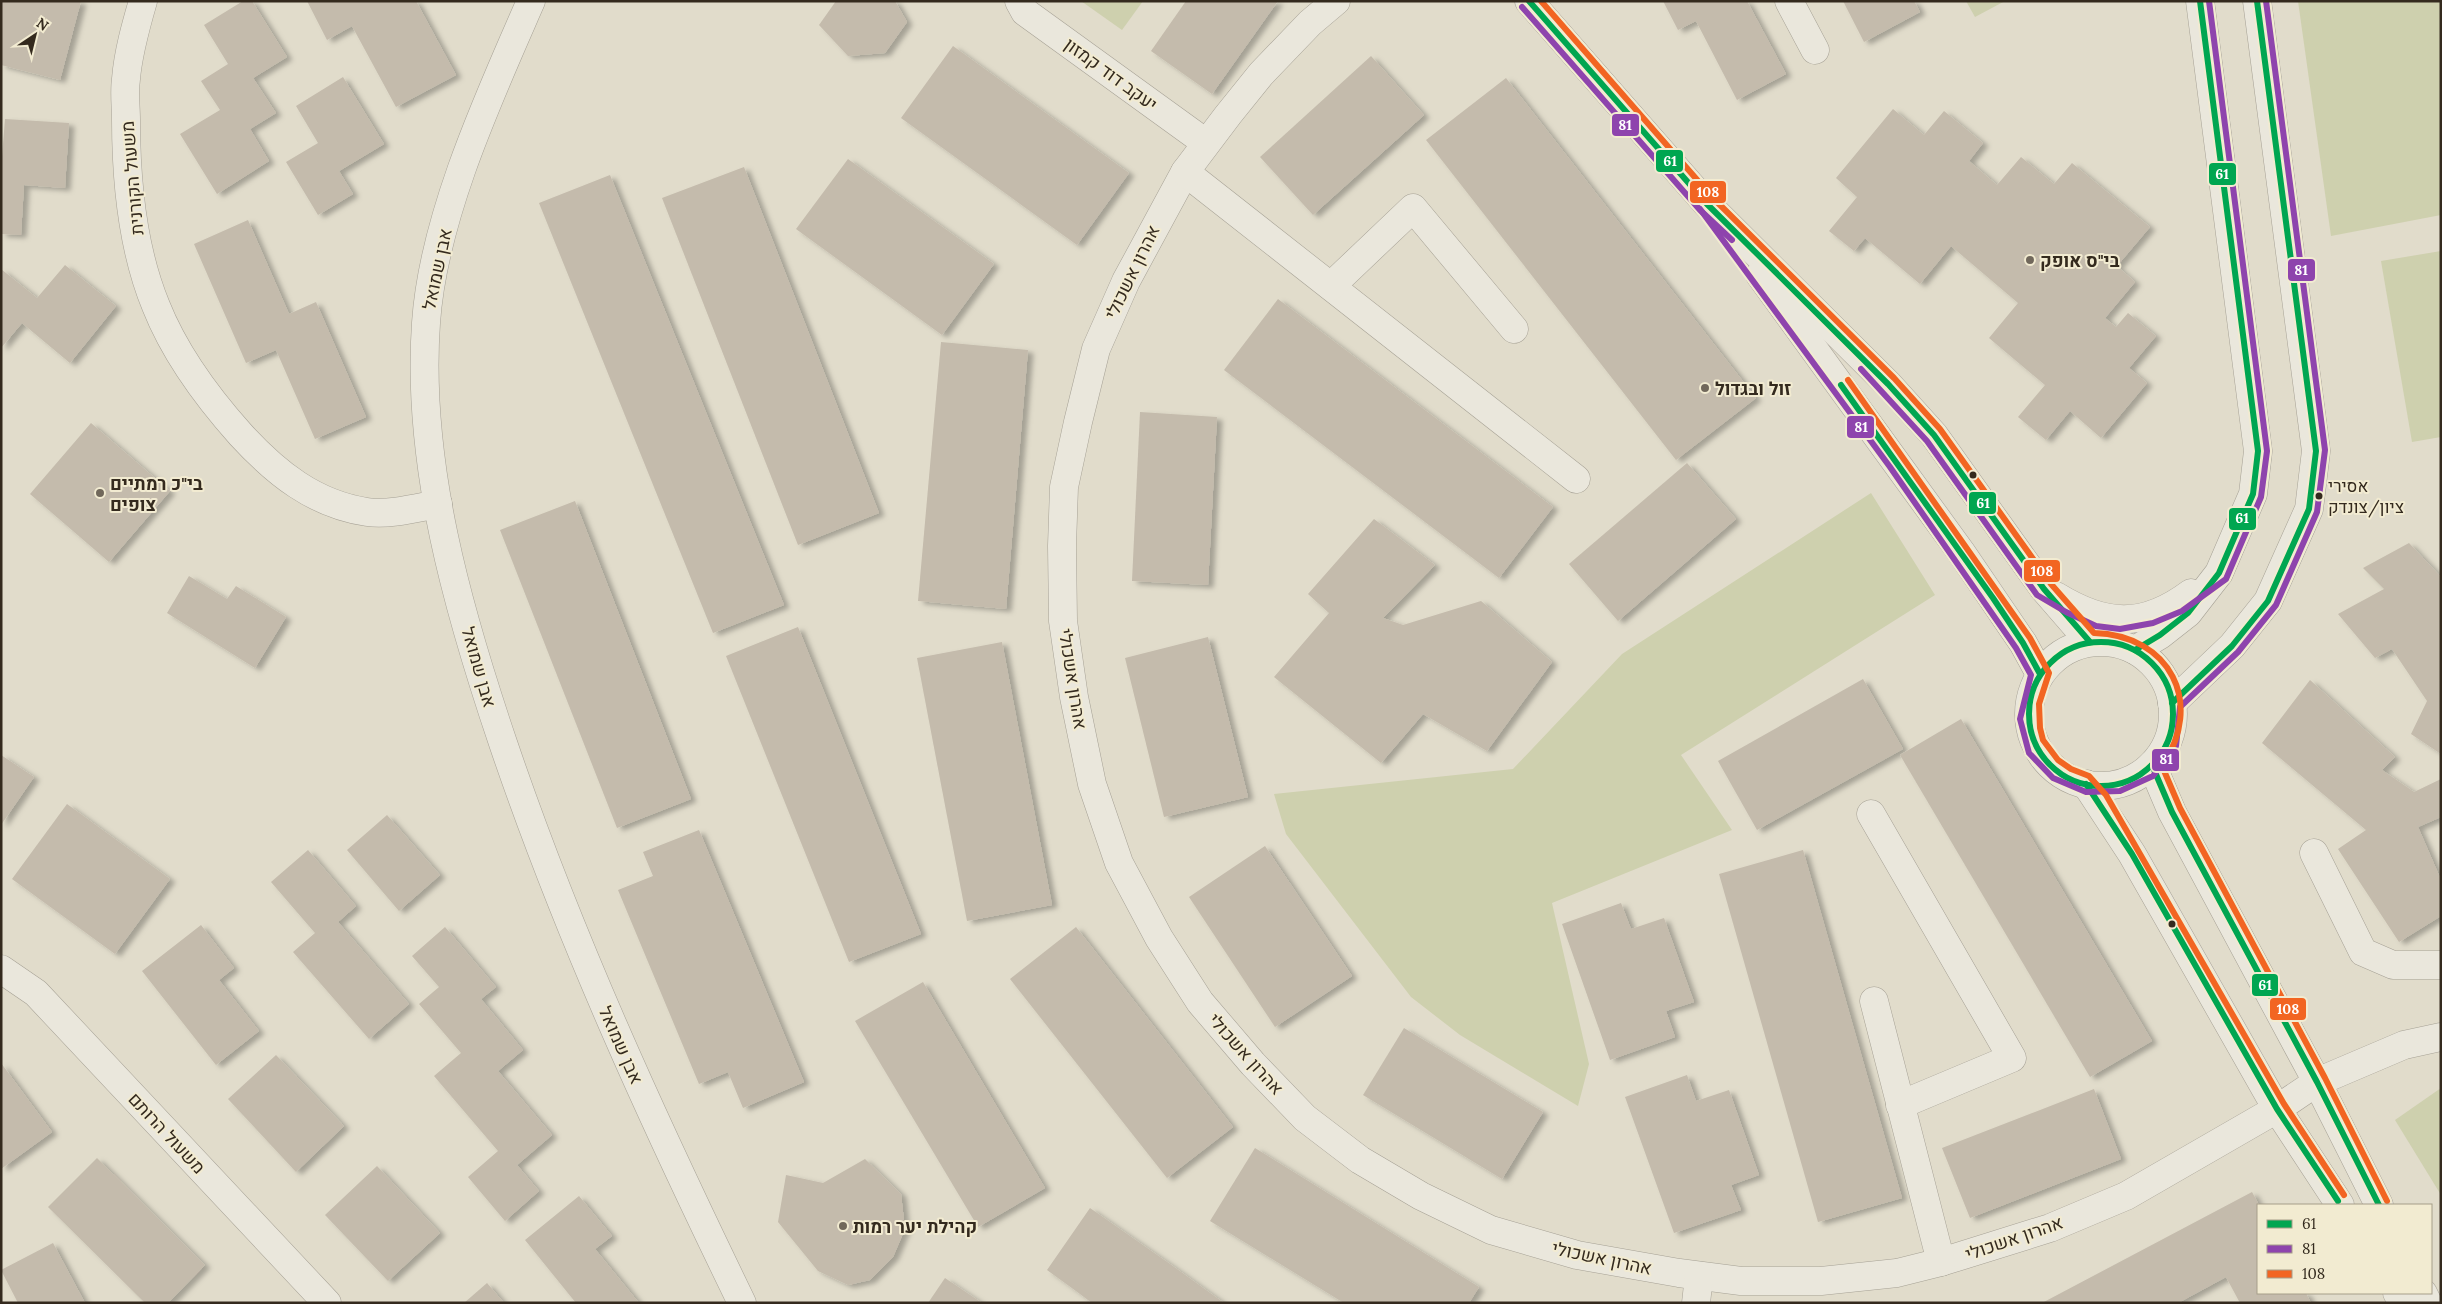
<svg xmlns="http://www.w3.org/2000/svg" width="2442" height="1304" viewBox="0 0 2442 1304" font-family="Lora,Heebo,serif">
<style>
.green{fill:#ced0ae}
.building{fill:#c4bbac;filter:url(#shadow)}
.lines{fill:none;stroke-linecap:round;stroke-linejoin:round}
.minor-casing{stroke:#a6a195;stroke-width:29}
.minor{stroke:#eae7dc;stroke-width:28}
.bus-1-casing{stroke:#f2ebd1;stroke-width:10}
.bus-2-casing{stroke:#f2ebd1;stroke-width:10}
.bus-3-casing{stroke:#f2ebd1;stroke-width:10}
.bus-1{stroke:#00a651;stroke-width:6}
.bus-2{stroke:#8e44ad;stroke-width:6}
.bus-3{stroke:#f26522;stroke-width:6}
.poi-dot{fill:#71685b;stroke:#f2ebd1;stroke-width:2}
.bus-dot{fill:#342a1e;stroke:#f2ebd1;stroke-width:2}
.labels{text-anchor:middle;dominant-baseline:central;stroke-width:4;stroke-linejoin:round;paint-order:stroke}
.bus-label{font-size:17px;fill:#342a1e;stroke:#f2ebd1;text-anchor:start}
.street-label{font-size:18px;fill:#342a1e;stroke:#f2ebd1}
.poi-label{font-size:18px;font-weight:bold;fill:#342a1e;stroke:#f2ebd1;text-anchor:start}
.line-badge{stroke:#f2ebd1;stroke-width:2}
.badge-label{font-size:14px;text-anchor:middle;font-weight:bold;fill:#fff}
</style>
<defs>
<filter id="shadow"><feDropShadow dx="5.5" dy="3" stdDeviation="2.5" flood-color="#0004"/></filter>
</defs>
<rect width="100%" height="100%" fill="#e1dccb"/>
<!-- green -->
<g class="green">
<polygon points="1081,1 1143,1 1122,30"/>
<polygon points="1966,1 2005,1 1975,17"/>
<polygon points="2298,1 2441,1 2441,215 2331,236"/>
<polygon points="2441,251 2441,437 2412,442 2381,261"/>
<polygon points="1871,493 1935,595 1681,755 1732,830 1552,903 1589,1064 1578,1106 1460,1035 1411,997 1286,834 1274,794 1513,769 1622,654"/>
<polygon points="2441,1088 2441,1195 2395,1120"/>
</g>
<!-- building -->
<g class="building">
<polygon points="1,1 81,1 60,80 1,65"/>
<polygon points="243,1 252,1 287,57 253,78 276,113 250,129 269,161 217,194 180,134 220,110 201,81 228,64 204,25"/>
<polygon points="307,1 416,1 456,75 396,107 352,26 327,40"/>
<polygon points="836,1 895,1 907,22 885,53 848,56 819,25"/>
<polygon points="1186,1 1278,1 1212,94 1151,51"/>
<polygon points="1663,1 1747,1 1786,74 1737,100 1696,21 1678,30"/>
<polygon points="1843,1 1914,1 1920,12 1864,42"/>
<polygon points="953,46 1129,173 1077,245 901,118"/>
<polygon points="1371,56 1424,115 1313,215 1260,157"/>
<polygon points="343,77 384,144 339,171 353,194 318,215 286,162 318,143 296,106"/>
<polygon points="1506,78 1756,398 1676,460 1426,140"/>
<polygon points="1893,109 1924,135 1944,111 1983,143 1969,161 1997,185 2021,157 2054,184 2072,163 2150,227 2117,266 2135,282 2105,318 2116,327 2128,313 2156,336 2129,368 2147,383 2101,438 2070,411 2046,440 2018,417 2045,385 1989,338 2018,303 1951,246 1920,284 1865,238 1854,251 1829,231 1857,197 1836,178"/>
<polygon points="5,119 69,123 65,188 24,185 21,235 1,234 1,169"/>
<polygon points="848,159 994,264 942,335 796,229"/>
<polygon points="744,167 879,513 798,545 662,198"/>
<polygon points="610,175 784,605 713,633 539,203"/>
<polygon points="248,220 289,314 316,302 366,417 315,439 276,350 246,363 194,244"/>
<polygon points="65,265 116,306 70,363 22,323 1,348 1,269 37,298"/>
<polygon points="1278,299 1553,507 1499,578 1224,370"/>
<polygon points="941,342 1028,350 1006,609 918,601"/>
<polygon points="1140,412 1217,417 1208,585 1132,581"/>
<polygon points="91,423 170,491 109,562 30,494"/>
<polygon points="1687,463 1736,519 1618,621 1569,564"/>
<polygon points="575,501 691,799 617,828 500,530"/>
<polygon points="1374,519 1435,565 1383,618 1403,625 1481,601 1552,662 1487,751 1423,714 1381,763 1274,677 1329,613 1308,594"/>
<polygon points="2409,543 2441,577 2441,754 2411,734 2427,701 2392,649 2375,658 2338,614 2384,589 2363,568"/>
<polygon points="189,576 227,599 236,586 286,617 255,668 167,613"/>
<polygon points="798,627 921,934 849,962 726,656"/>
<polygon points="1208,637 1248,797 1164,817 1125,658"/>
<polygon points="1002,642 1052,905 967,921 917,658"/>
<polygon points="1863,679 1903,749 1757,830 1718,761"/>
<polygon points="2310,680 2395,757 2382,770 2414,792 2441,779 2441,817 2418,827 2441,880 2441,916 2399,942 2338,849 2366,830 2262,743"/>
<polygon points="1961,719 2152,1041 2090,1077 1900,755"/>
<polygon points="1,755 34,777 1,825"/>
<polygon points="67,804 170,879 115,954 12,879"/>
<polygon points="387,815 440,875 399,911 347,850"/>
<polygon points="699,830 804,1082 743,1108 728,1072 699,1084 618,890 653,876 643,852"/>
<polygon points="1265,846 1352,976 1275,1027 1189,897"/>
<polygon points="308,850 356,906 338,922 409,1004 369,1039 293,952 315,933 271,882"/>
<polygon points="1803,850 1902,1198 1818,1222 1719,874"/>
<polygon points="1621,903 1631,929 1664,918 1694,1002 1666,1011 1675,1037 1610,1060 1562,924"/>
<polygon points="201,925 234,968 219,980 259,1031 216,1065 142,971"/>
<polygon points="445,927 496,987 481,999 523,1050 498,1071 552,1135 517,1165 539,1191 505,1221 468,1177 498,1151 434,1076 461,1053 419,1004 439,987 412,956"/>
<polygon points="1076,927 1233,1127 1167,1178 1010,979"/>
<polygon points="923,982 1045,1188 978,1227 855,1021"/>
<polygon points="1404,1028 1543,1112 1502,1179 1363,1095"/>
<polygon points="276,1055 344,1126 296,1172 228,1099"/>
<polygon points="1,1063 52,1132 1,1169"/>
<polygon points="1687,1075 1696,1101 1729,1090 1759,1175 1731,1185 1741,1210 1674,1233 1625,1097"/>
<polygon points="2094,1089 2121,1159 1970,1218 1942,1148"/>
<polygon points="1255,1148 1479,1287 1469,1303 1344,1303 1210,1221"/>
<polygon points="97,1158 205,1265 168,1303 145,1303 48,1207"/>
<polygon points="865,1159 901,1194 905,1229 893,1257 870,1280 848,1285 818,1271 778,1222 786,1175 823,1183"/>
<polygon points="377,1166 440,1233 388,1281 325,1215"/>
<polygon points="2252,1192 2259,1205 2258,1293 2306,1293 2311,1303 2240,1303 2226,1277 2178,1303 2042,1303"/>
<polygon points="579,1196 612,1236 595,1249 639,1303 576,1303 525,1240"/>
<polygon points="1090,1208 1170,1264 1224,1303 1092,1303 1076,1291 1047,1270"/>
<polygon points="53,1243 85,1303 18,1303 1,1270"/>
<polygon points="945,1278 982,1303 928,1303"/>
<polygon points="487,1283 504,1303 464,1303"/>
</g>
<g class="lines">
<!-- minor casing -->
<g class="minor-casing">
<g id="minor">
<path d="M143,1C136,25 128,53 126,79C124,92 126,107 126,120C126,182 132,248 156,306C175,354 207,397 241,435C276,473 314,504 367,512C390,515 416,508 438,504"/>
<path d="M531,1C489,97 433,218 426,323C416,464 458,610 503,743C568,935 653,1120 742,1303"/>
<polyline points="1019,1 1025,12 1206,143"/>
<polyline points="1336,1 1310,23 1261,74 1228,115 1185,172 1126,281 1096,349 1078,422 1064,487 1062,546 1063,621 1074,697 1092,784 1119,863 1159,938 1200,1002 1253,1064 1305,1118 1360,1160 1421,1196 1491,1230 1577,1255 1679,1273 1741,1281 1821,1281 1897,1273 1941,1262 2050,1228 2126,1196 2277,1109 2317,1082 2404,1045 2441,1037"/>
<polyline points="1529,1 1707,204 1888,384 1934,435 2044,589 2090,642"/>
<polyline points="1789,1 1815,50"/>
<polyline points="1185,172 1576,479"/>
<polyline points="1760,275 1961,552 2023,643 2040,674"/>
<polyline points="1331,286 1413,208 1514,329"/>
<path d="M2056,596C2105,626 2143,629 2191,593"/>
<circle cx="2101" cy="714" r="72"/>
<polyline points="2135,650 2160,635 2188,613 2219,573 2253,494 2258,451 2200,1"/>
<polyline points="2172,703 2232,646 2268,601 2309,509 2316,451 2257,1"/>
<polyline points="2152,765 2172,812 2317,1082 2379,1205"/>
<polyline points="2086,784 2132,854 2277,1109 2340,1205"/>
<polyline points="1871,814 2012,1058 1900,1105"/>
<polyline points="2314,853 2363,952 2393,965 2441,965"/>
<polyline points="1,969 36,993 327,1303"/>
<polyline points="1874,1001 1941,1262"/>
<polyline points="2397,1293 2404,1303"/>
<polyline points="2423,1293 2428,1303"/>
<polyline points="1696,1303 1699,1276"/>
</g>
</g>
<!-- minor -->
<use href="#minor" class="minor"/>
<!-- bus-1 casing -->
<g class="bus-1-casing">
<g id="bus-1">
<polyline points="1529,1 1707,204 1888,384 1934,435 2044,589 2090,642"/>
<polyline points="1841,385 1993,598 2023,643 2040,674"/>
<circle cx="2101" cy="714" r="72"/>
<polyline points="2135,650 2160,635 2188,613 2219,573 2253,494 2258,451 2200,1"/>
<polyline points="2172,703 2232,646 2268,601 2309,509 2316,451 2257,1"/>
<polyline points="2152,765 2172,812 2317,1082 2379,1205"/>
<polyline points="2086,784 2132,854 2277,1109 2338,1201"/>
</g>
</g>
<!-- bus-2 casing -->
<g class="bus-2-casing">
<g id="bus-2">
<polyline points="1522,7 1700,210 1732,240"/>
<polyline points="1700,209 1890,467 2016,648 2031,675 2020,719 2029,753 2053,778 2086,792 2120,791 2153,776 2176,746 2180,707 2238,652 2276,605 2317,512 2325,450 2266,1"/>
<polyline points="1861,369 1927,441 2037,595 2066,612 2096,626 2120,629 2153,623 2182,611 2226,579 2261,497 2267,451 2209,1"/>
</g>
</g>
<!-- bus-3 casing -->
<g class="bus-3-casing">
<g id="bus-3">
<path d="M1541,1L1713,198L1894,378L1940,429L2051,584L2094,633C2170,635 2205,703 2162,766L2180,808L2325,1078L2387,1201"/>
<polyline points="1848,380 2030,638 2049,673 2039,704 2040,728 2043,740 2058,760 2071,769 2089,776 2106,795 2284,1104 2344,1195"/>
</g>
</g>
<!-- bus-1 -->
<use href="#bus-1" class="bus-1"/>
<!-- bus-2 -->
<use href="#bus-2" class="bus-2"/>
<!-- bus-3 -->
<use href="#bus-3" class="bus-3"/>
</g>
<!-- markers -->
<g class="poi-dot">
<circle cx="2030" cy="260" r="5"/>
<circle cx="1705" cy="388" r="5"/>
<circle cx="100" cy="493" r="5"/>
<circle cx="843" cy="1226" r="5"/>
</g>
<g class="bus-dot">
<circle cx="1973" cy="475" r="4.5"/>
<circle cx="2319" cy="496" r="4.5"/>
<circle cx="2172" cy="924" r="4.5"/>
</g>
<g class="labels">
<!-- bus labels -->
<g class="bus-label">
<text x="2328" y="486">אסירי<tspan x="2328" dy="21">ציון/צונדק</tspan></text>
</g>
<!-- street labels -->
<g class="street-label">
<text transform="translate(1111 74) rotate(36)">יעקב דוד קמזון</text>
<text transform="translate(132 178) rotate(-95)">משעול הקורנית</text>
<text transform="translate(437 269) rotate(-78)">אבן שמואל</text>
<text transform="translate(1132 272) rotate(-64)">אהרון אשכולי</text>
<text transform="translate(479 667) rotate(74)">אבן שמואל</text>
<text transform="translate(1073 679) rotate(81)">אהרון אשכולי</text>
<text transform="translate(621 1045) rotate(66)">אבן שמואל</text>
<text transform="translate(1246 1054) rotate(48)">אהרון אשכולי</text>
<text transform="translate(167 1133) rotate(47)">משעול הרותם</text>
<text transform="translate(2014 1238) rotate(-19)">אהרון אשכולי</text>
<text transform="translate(1602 1258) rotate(12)">אהרון אשכולי</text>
</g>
<!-- poi labels -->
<g class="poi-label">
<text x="2040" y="260">בי"ס אופק</text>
<text x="1715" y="388">זול ובגדול</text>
<text x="110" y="483">בי"כ רמתיים<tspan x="110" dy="21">צופים</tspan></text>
<text x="853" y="1226">קהילת יער רמות</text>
</g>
</g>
<g class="line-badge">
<rect x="1611" y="113" width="29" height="24" rx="5" fill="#8e44ad"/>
<rect x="1655" y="149" width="29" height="24" rx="5" fill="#00a651"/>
<rect x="2208" y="162" width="29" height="24" rx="5" fill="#00a651"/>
<rect x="1689" y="180" width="38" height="24" rx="5" fill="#f26522"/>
<rect x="2287" y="258" width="29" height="24" rx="5" fill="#8e44ad"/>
<rect x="1846" y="415" width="29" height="24" rx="5" fill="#8e44ad"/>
<rect x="1968" y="491" width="29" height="24" rx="5" fill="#00a651"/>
<rect x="2228" y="507" width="29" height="24" rx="5" fill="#00a651"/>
<rect x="2023" y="559" width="38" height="24" rx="5" fill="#f26522"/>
<rect x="2151" y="748" width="29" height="24" rx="5" fill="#8e44ad"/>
<rect x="2251" y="973" width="28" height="24" rx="5" fill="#00a651"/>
<rect x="2269" y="997" width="38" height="24" rx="5" fill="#f26522"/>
</g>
<g class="badge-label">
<text x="1625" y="130">81</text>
<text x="1670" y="166">61</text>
<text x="2222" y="179">61</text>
<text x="1708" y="197">108</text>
<text x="2301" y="275">81</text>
<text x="1861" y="432">81</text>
<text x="1983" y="508">61</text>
<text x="2242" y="523">61</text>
<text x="2042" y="576">108</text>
<text x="2166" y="764">81</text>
<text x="2265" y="990">61</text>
<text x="2288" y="1014">108</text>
</g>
<!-- border -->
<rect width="2442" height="1304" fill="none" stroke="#342a1e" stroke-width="5"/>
<!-- legend -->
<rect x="2257" y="1204" width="175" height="90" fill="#f2ebd1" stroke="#a69e89"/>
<rect x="2267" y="1220" width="25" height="8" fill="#00a651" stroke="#a69e89"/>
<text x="2302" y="1229" font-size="15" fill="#342a1e">61</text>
<rect x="2267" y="1245" width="25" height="8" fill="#8e44ad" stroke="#a69e89"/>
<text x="2302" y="1254" font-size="15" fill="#342a1e">81</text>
<rect x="2267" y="1270" width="25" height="8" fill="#f26522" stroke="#a69e89"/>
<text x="2302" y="1279" font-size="15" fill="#342a1e">108</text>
<!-- north arrow -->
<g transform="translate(35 35) rotate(35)" stroke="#f2ebd1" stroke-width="4" paint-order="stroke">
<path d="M0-4L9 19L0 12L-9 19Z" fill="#342a1e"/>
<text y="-8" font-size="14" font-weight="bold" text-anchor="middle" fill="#342a1e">N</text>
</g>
</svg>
